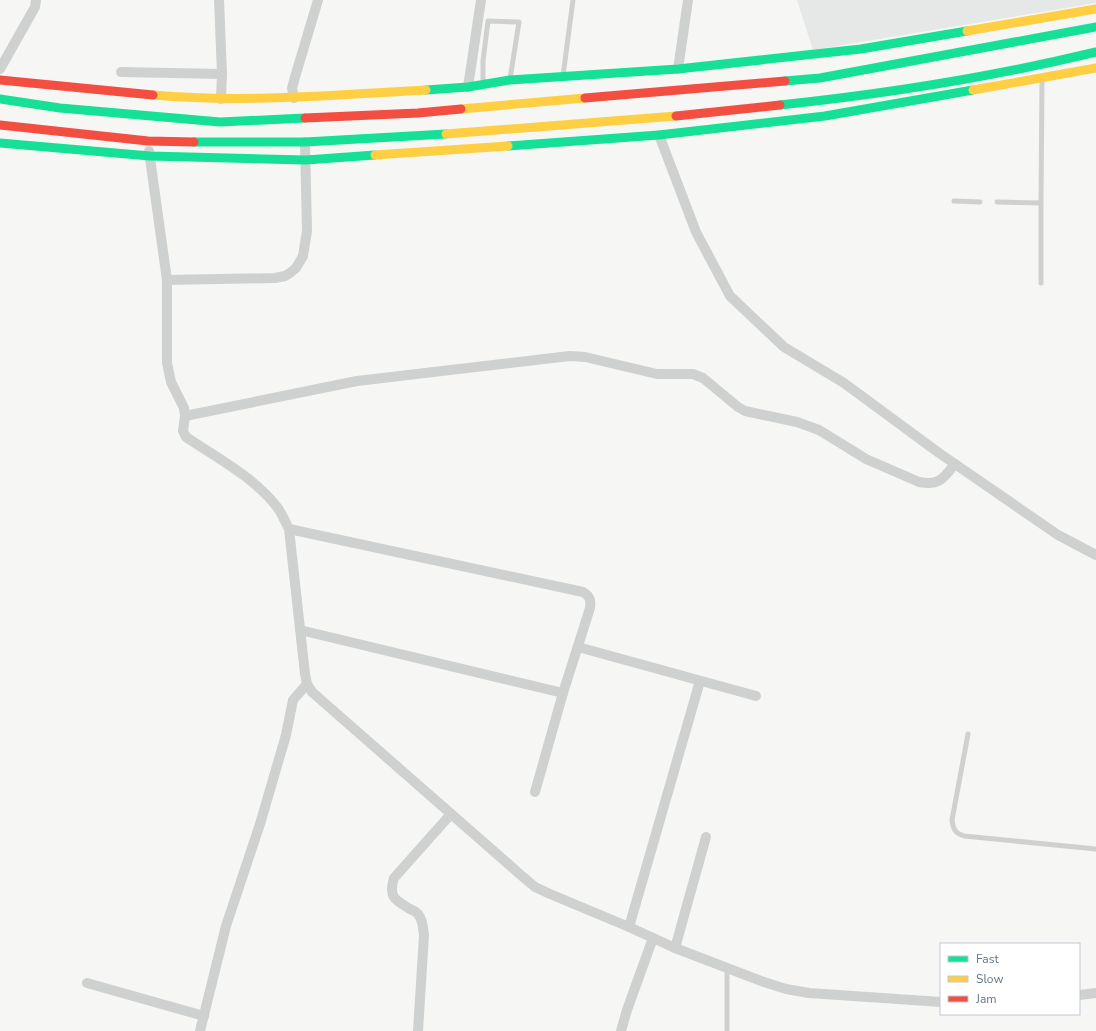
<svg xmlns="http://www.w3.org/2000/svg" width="1096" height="1031" viewBox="0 0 1096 1031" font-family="'Nunito Sans',sans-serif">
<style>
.built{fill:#e6e8e7}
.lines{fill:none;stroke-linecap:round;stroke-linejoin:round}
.lane{stroke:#cfd1d1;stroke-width:5}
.street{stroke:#cfd1d1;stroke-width:10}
.fast{stroke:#16e098;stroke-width:9}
.slow{stroke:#ffcf43;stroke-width:9}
.jam{stroke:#f24e42;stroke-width:9}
</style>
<rect width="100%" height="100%" fill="#f6f6f4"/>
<!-- built -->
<polygon class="built" points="797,0 1096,0 1096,3 813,50"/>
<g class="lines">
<!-- lane -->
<g class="lane">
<polyline points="563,76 573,0"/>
<polyline points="483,84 483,61 488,21 519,22 510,79"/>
<polyline points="954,201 980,202"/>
<polyline points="997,202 1041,203 1042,78"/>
<polyline points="1041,283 1041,203"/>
<path d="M968,734L952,820C953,829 955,833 964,836L1096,849"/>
<polyline points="727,968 727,1031"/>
</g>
<!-- street -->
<g class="street">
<polyline points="219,0 222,74 221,99"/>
<polyline points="0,69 35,7 36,0"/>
<polyline points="678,69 688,0"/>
<polyline points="121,72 222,74"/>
<polyline points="468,87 481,0"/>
<polyline points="294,98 292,88 295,77 318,0"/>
<polyline points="659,135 696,232 730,296 784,347 844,383 939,453 1058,535 1096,555"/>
<path d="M149,151L167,280V363L171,382L184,408L185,416L183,431L186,437C216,457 255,478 277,507C282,513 285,522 289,529L305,674L307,684L312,692L522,876L535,887L550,894L629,927L675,948L764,982L786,989L809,993L941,1002"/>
<polyline points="167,280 275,278 285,276 290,273 296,268 303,256 307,231 305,142"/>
<path d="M185,416L357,381L570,356L585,357L657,374H693L703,378L738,407L745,411L797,422L819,430L866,459L919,482C939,486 943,479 955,464"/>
<path d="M289,529L583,592C590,596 591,600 590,608L563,693L535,792"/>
<polyline points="300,630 563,693"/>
<polyline points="578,647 756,696"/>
<polyline points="629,927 700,681"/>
<polyline points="675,948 706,837"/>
<polyline points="87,983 204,1016"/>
<polyline points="1079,995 1096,993"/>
<polyline points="200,1031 226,926 260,824 286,735 293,700 307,684"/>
<path d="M418,1031L424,935C423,928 423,920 418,914C416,912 413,910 410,909C395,900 388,897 394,878L451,814"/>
<polyline points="621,1031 627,1010 653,938"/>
</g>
<!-- fast -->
<g class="fast">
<polyline points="785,81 820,78 1096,27"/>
<polyline points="426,90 468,87 510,80 678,69 861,49 967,31"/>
<polyline points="0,99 60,108 220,122 305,118"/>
<path d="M780,105C886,94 992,77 1096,52"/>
<polyline points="194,142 305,142 446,134"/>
<polyline points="0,143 150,156 306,160 375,155"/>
<polyline points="508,146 659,135 825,116 973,90"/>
</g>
<!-- slow -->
<g class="slow">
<polyline points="967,31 1096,9"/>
<polyline points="973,90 1096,68"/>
<path d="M153,95C244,103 335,95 426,90"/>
<polyline points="461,109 585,98"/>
<polyline points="446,134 676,116"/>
<polyline points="375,155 508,146"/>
</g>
<!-- jam -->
<g class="jam">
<polyline points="0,80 153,95"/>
<polyline points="585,98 785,81"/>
<polyline points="676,116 780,105"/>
<polyline points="305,118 418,113 461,109"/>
<polyline points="0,125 148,141 194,142"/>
</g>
</g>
<!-- legend -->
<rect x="940" y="943" width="140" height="72" fill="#ffffff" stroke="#c1c7cf"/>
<rect x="948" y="956" width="20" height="6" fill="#16e098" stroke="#c1c7cf"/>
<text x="976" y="963" font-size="12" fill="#637487">Fast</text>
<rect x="948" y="976" width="20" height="6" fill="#ffcf43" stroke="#c1c7cf"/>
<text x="976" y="983" font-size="12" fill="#637487">Slow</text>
<rect x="948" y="996" width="20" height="6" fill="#f24e42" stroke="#c1c7cf"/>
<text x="976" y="1003" font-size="12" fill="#637487">Jam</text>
</svg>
